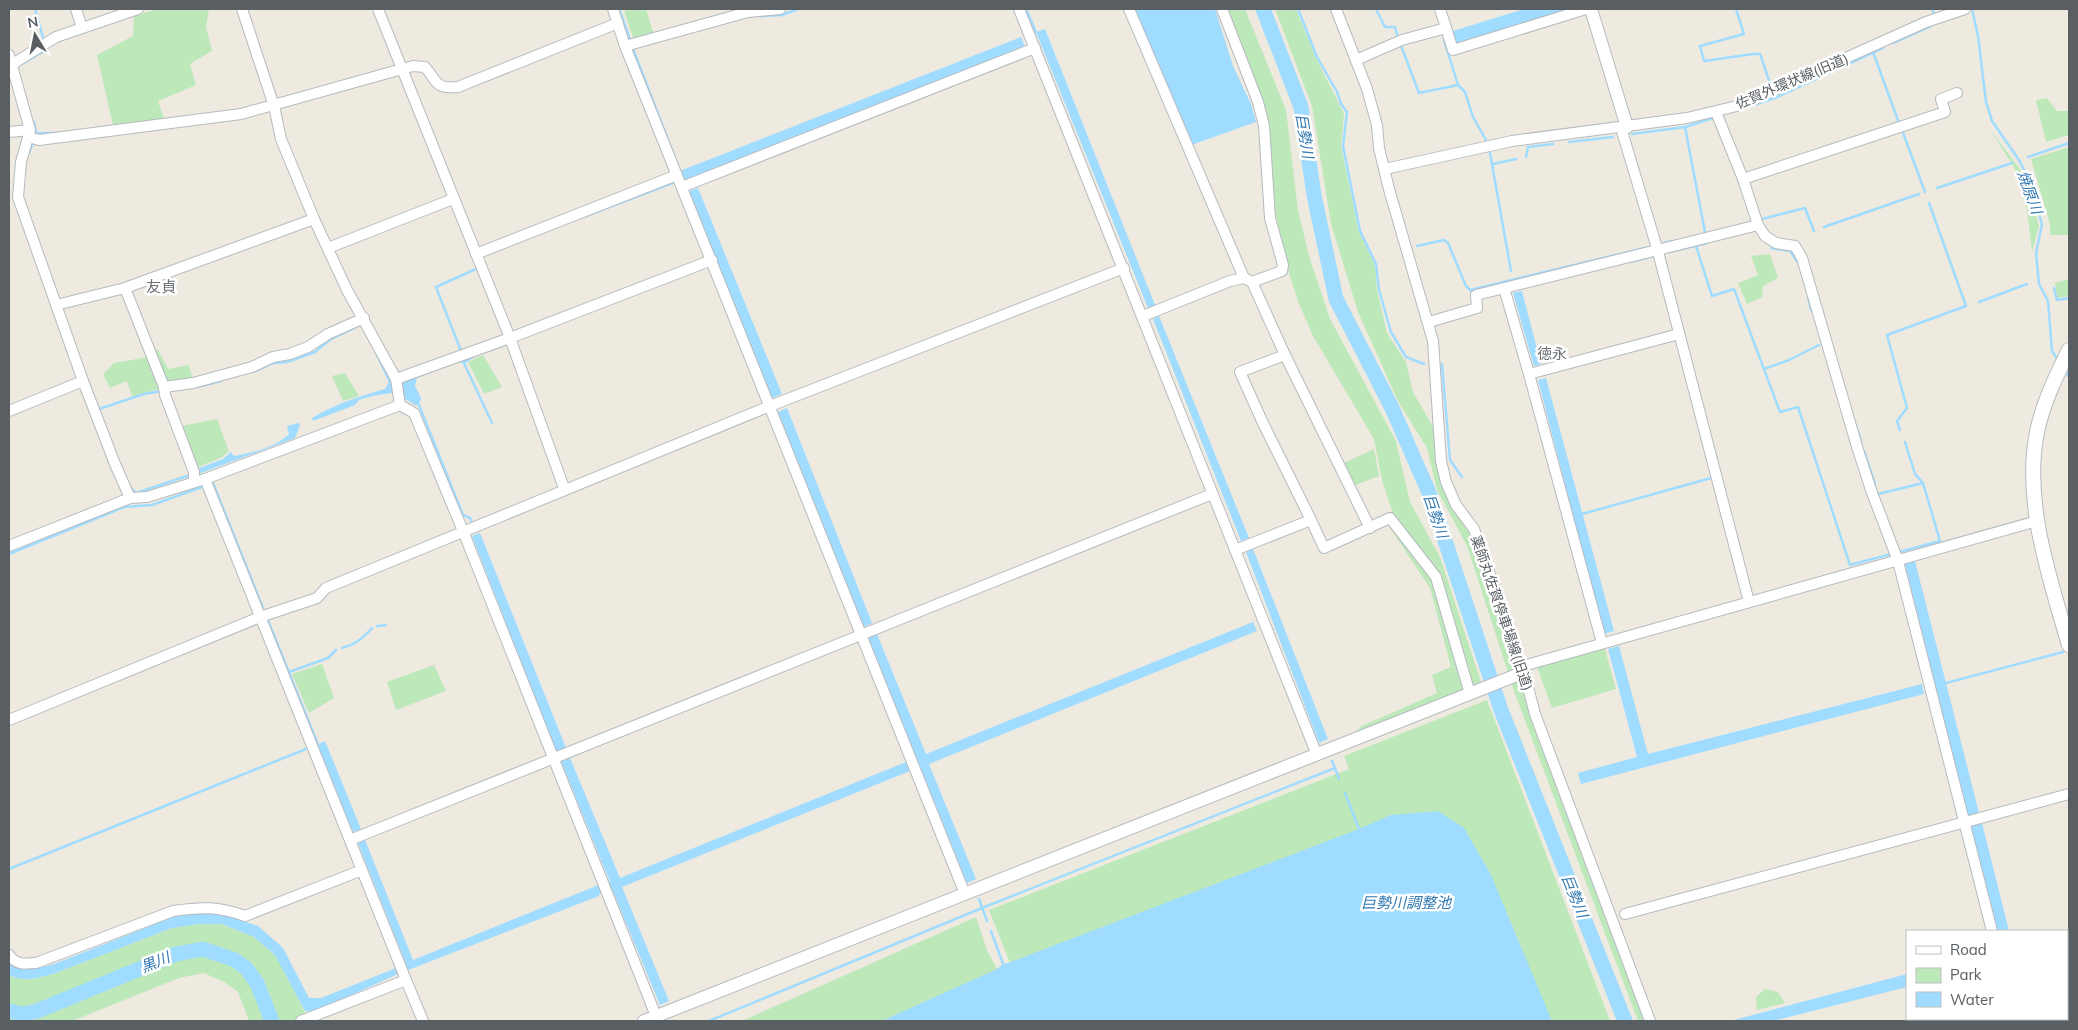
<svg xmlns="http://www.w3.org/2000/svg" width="2078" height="1030" viewBox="0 0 2078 1030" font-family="Mulish,'Noto Sans JP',sans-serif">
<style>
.green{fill:#bde8ba}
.water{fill:#9fdcff}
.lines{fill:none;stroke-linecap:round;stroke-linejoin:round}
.stream{stroke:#9fdcff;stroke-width:2.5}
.river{stroke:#9fdcff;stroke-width:15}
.minor-casing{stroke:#b6babf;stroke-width:12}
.tertiary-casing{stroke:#b6babf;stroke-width:14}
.secondary-casing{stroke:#b6bbc1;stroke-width:16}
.minor{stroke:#fff;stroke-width:10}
.tertiary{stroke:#fff;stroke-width:12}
.secondary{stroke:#fff;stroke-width:14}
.labels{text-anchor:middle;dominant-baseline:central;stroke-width:5;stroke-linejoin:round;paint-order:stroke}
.street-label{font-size:14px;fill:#595e63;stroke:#fff}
.water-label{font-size:15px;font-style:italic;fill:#3078b2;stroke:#fff}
.neighbourhood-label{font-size:15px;fill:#6a7075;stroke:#fff}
</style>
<rect width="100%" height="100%" fill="#eeeae0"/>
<!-- green -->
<g class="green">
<polygon points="158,9 209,9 206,27 212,51 190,64 196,85 158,101 164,119 113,125 97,55 133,36 134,16"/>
<polygon points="632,9 646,9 654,35 634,40 624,11"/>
<polygon points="1228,9 1245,9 1286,110 1298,210 1309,256 1330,319 1396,441 1410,502 1440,557 1481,682 1349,737 1362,726 1437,693 1432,675 1451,667 1430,588 1388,525 1394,517 1382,480 1374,439 1313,336 1299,304 1289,273 1275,212 1267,115"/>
<polygon points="1275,9 1296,9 1316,58 1344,114 1341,146 1359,232 1375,265 1377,290 1387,333 1406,362 1413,392 1433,427 1438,470 1472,535 1521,688 1647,1021 1638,1021 1514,691 1467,546 1437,490 1427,448 1398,401 1358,312 1331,224 1312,106"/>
<polygon points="2047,98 2057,111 2069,111 2069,135 2046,142 2036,100"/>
<polygon points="1989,128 2025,176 2039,226 2032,252 2027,210 2014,167"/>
<polygon points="2069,147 2069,235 2050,235 2050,224 2031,159"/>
<polygon points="1770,254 1778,278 1763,286 1762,297 1747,304 1738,283 1758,275 1751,256"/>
<polygon points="2069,279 2069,296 2057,298 2055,283"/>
<polygon points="158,350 168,369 189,365 193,380 166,383 154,351"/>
<polygon points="483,355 502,387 484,394 468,362"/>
<polygon points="148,357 161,389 132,396 127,381 110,388 103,374 114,363"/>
<polygon points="345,373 359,396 343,401 332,376"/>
<polygon points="217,419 229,451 222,457 196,468 181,426"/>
<polygon points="1374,449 1379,476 1353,486 1344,463"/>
<polygon points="1604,646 1616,689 1552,708 1537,667"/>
<polygon points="322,664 334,698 309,713 292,674"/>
<polygon points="434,665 446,691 396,710 387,682"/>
<polygon points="1487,700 1610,1021 742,1021 976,917 987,950 997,969 1026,1003 989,910 1349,769 1344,756"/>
<path d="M199,924H222L254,937L275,955L287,974L309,1021H277L260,978L244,960L223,948L200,943L178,947L40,1004L17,1007L9,1004V975C24,983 38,978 53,974L172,928Z"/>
<polygon points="204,954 233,964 252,983 267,1021 249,1021 238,992 224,982 204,973 179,978 72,1021 9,1021 9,1014 15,1016 35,1014 181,956"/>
<polygon points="1765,989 1778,992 1785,1003 1757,1010 1756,997"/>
</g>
<!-- water -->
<g class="water">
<polygon points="1134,9 1215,9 1233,66 1251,104 1256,122 1191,145"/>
<polygon points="1524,9 1570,9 1455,44 1453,31"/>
<polygon points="1045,29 1155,305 1148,308 1036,32"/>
<polygon points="1021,37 1025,47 684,180 680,171"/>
<polygon points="698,188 782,394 772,398 689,191"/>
<polygon points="1522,291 1541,364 1534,366 1513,293"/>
<polygon points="1159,316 1249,538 1241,541 1153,319"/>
<path d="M507,343L508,345L478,355L464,364L459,362L417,378L415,386L421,398L419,405H415L404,398L401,386L392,389V393L372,396L359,400L355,405L313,421L312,418C333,405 360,396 385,389L389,382L391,381L392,385L405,378Z"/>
<polygon points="1546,378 1614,631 1604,634 1538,380"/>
<polygon points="787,408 872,623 864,627 778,412"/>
<path d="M298,423L300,425L295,438L198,474L197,469L223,459L231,452L234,456C252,453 276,447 289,434L287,426Z"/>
<polygon points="480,533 566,748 556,751 472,536"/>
<polygon points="1253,549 1328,739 1319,743 1246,552"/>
<polygon points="1915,561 1979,813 1968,817 1905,564"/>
<polygon points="1253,622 1257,631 929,764 976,879 967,883 868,637 877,634 926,754"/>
<polygon points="1619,646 1648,754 1922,684 1924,694 1581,784 1578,773 1637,757 1608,649"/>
<polygon points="318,741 319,744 325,741 361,829 353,832 316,742"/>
<path d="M570,758L620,878L906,762L910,771L622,887L669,1001L660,1005L612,889L599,894V896L398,974L314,1012L305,1011L275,955L254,937L222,924H199L172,928L53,974C38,978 24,983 9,975V963C24,972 38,968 54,964L173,917L198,913L222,914L258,926L283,948L309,998H321L406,964L358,843L365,840L413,960L596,886L610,882L561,761Z"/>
<polygon points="1438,811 1464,828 1491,875 1552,1021 882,1021 997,969 1003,964 1011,962 1359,829 1391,815"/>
<polygon points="1982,823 2009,931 1998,931 1970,826"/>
<polygon points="1907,974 1907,987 1773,1021 1730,1021"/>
</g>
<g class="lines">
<!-- stream -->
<g class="stream">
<polyline points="35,9 44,41"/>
<polyline points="619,9 622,17"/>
<polyline points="1026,9 1036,32"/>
<polyline points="1298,9 1317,57 1337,92 1341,104 1347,112 1343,146 1360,231 1376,264 1379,290 1391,332 1406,357 1424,364"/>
<polyline points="1376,9 1385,27 1395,27 1398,38"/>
<polyline points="1736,9 1744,34 1700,46 1704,61 1753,54 1760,54 1771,86"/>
<polyline points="1932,9 1934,14"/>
<polyline points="1972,9 1978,36 1986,102 1992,121 2019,160 2027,176 2042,224 2036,253 2039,284 2048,301 2052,351 2058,360"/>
<polyline points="760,16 782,15 798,9"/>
<polyline points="620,18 622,17 631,42"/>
<polyline points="1446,39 1444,40 1458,85"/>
<polyline points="1400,43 1419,93 1458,85 1465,92 1473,117 1486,140"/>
<polyline points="1893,43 1931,26"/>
<polyline points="633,49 675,158"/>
<polyline points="1873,52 1899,123"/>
<polyline points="22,64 46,50 45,46"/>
<polyline points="1751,106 1775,98 1883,48"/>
<polyline points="32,122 34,122 36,133 54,133"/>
<polyline points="1685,127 1705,232"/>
<polyline points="1902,130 1925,192"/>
<polyline points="1632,134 1685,127 1713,118"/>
<polyline points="1569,142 1613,137"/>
<polyline points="29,153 33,142"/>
<polyline points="1490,153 1511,271"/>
<polyline points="1526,157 1528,147 1553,144"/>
<polyline points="2028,157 2069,143"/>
<polyline points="1493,164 1516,159"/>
<polyline points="1937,188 2012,163"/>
<polyline points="586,216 675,182"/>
<polyline points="1762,219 1805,208 1814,231"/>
<polyline points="1824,227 1919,194"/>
<polyline points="1664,243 1672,241"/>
<polyline points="1417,246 1444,240 1448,243 1466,286 1470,290 1649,247"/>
<polyline points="1696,246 1712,296 1734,289 1780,412 1798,407 1850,565 1891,554"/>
<polyline points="1771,248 1790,251 1799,264"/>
<polyline points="1669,252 1707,243"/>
<polyline points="1630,262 1654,256"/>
<polyline points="2054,288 2057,300 2069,298"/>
<polyline points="1808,296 1811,310"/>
<polyline points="1979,302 2027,284"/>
<polyline points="461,351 436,287 476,269"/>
<polyline points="376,353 390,382"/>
<polyline points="463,361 492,423"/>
<polyline points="1442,364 1450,460 1462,477"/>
<polyline points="1764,369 1789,360 1819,345"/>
<polyline points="255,371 273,363 287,362 315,352 331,339 360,325"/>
<polyline points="2065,371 2069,377"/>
<polyline points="197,387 221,381"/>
<polyline points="419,405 463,515 470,518 473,525"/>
<polyline points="99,409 144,394 162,391"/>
<polyline points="1856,426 1861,441"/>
<polyline points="1900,430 1897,421 1907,408 1887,335 1966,306 1929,203"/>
<polyline points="1905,442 1915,474 1923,483"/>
<polyline points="1864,451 1875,484"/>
<polyline points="211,478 265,613"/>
<polyline points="131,488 136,493 190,475"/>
<polyline points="1878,494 1923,483 1940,541 1899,552"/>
<polyline points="1582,514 1711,478"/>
<polyline points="9,554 124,507 152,505 202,487"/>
<polyline points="267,618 317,742"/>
<polyline points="377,626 386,625"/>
<path d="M342,648C355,645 364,638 372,628"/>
<polyline points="289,672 328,658 336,650"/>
<polyline points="1946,683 2063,652"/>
<polyline points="1335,768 1339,779"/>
<polyline points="1345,793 1359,829"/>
<polyline points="9,869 306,749"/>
<polyline points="979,899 987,921"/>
<polyline points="991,931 1003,964"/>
<polyline points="709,1021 982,908 1335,768 1332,761"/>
</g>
<!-- river -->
<g class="river">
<polyline points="1263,9 1301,107 1314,195 1336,299 1392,408 1430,495 1501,710 1625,1021"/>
<polyline points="9,1011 23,1014 37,1011 176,954 203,949 235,960 246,968 257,983 272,1021"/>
</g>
<!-- minor casing -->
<g class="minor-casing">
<g id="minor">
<polyline points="76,9 82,28"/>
<polyline points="242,9 274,106 281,139 314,219 347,290 396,379 400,405"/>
<polyline points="378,9 510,338 564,488"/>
<polyline points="613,9 625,46 965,894"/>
<polyline points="1019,9 1317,755"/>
<polyline points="1129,9 1244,278"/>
<polyline points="1222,9 1258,102 1264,126 1270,218 1283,265 1282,271 1252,282"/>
<polyline points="1336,9 1367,89 1377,125 1379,148 1389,189 1433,341 1441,461 1446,482 1456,505 1474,529 1485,559 1529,691 1535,714 1650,1021"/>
<polyline points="1440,9 1453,50 1586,9"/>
<polyline points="625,46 748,12 780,9"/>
<polyline points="9,55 30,130 21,162 18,197 83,381 115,464 130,498"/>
<polyline points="1356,60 1402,40 1446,28"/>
<polyline points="11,65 56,37 138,9"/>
<polyline points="1716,112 1743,179 1758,225 1765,236 1776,243 1795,246 1802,258 1858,450 1871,490 1898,561 1992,931"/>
<polyline points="1621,128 1657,248 1749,602"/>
<polyline points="9,132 30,130"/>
<path d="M29,137L39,140L241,114L413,66L425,67C438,82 434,89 458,87L618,23"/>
<polyline points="1385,169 1512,141 1687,118 1741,105 1926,22 1965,9"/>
<polyline points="1743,179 1945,112 1941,99 1957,93"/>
<polyline points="682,187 1035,48"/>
<polyline points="328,248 453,199"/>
<polyline points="476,254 677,175"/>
<polyline points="125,288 164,387 193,383 252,367 273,357 290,354 308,347 328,334 364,318"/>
<polyline points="1504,288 1529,374 1602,643"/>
<polyline points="56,305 125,288 314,219"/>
<polyline points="1143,316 1230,281 1244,278 1252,282 1285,355 1370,528"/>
<polyline points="1429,322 1477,308 1476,295 1758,225"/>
<polyline points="1285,355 1240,372 1262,421 1311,520"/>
<polyline points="1529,374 1679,334"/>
<polyline points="396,379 510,338 712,260"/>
<polyline points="164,387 165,395 194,472 194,482"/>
<polyline points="400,405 414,413 463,531 656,1016"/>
<polyline points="9,411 83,381"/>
<polyline points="205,479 406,980 301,1021"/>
<polyline points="9,546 130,498 147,497 205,479 400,405"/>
<polyline points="1235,550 1311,520 1324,548 1390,518 1436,577 1470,694"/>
<polyline points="1530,664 2037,521"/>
<polyline points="9,720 260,617 317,598 326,588 770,406 1124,268"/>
<polyline points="350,840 1212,494"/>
<polyline points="1625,914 2069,794"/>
<path d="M9,955C16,965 24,964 36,963L173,911C201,907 218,906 245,916L362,870"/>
<polyline points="406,980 423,1021"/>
<polyline points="2015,1019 2015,1021"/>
</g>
</g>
<!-- tertiary casing -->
<g class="tertiary-casing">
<g id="tertiary">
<polyline points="1591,9 1627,127"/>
<polyline points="644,1021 1522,673"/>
</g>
</g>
<!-- secondary casing -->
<g class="secondary-casing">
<path id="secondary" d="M2069,350C2056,376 2043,403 2037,432C2023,502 2050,579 2069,645"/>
</g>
<!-- minor -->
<use href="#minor" class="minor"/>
<!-- tertiary -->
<use href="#tertiary" class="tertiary"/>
<!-- secondary -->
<use href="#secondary" class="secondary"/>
</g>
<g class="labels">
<!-- street labels -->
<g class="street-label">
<text transform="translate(1792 81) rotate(-23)">佐賀外環状線(旧道)</text>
<text transform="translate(1502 613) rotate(71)">薬師丸佐賀停車場線(旧道)</text>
</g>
<!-- water labels -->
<g class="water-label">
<text transform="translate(1305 136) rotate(81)">巨勢川</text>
<text transform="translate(2030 192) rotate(70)">焼原川</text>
<text transform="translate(1436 516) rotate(71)">巨勢川</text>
<text transform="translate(1575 896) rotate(68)">巨勢川</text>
<text x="1406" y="902">巨勢川調整池</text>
<text transform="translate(155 962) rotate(-22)">黒川</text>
</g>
<!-- neighbourhood labels -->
<g class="neighbourhood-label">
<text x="161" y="286">友貞</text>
<text x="1552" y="353">徳永</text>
</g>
</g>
<!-- border -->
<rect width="2078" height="1030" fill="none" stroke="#595e63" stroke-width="20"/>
<!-- legend -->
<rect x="1906" y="930" width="162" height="90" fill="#ffffff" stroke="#bdbfc1"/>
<rect x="1916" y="946" width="25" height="8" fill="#ffffff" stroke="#bdbfc1"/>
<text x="1950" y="955" font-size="15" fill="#595e63">Road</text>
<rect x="1916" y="968" width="25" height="15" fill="#bde8ba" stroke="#bdbfc1"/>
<text x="1950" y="980" font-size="15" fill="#595e63">Park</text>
<rect x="1916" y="992" width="25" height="15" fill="#9fdcff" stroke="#bdbfc1"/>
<text x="1950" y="1005" font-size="15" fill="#595e63">Water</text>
<!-- north arrow -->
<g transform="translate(35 35) rotate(350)" stroke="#ffffff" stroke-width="4" paint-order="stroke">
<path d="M0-4L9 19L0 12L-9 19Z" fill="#595e63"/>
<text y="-8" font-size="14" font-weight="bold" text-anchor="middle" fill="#595e63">N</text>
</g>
</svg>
